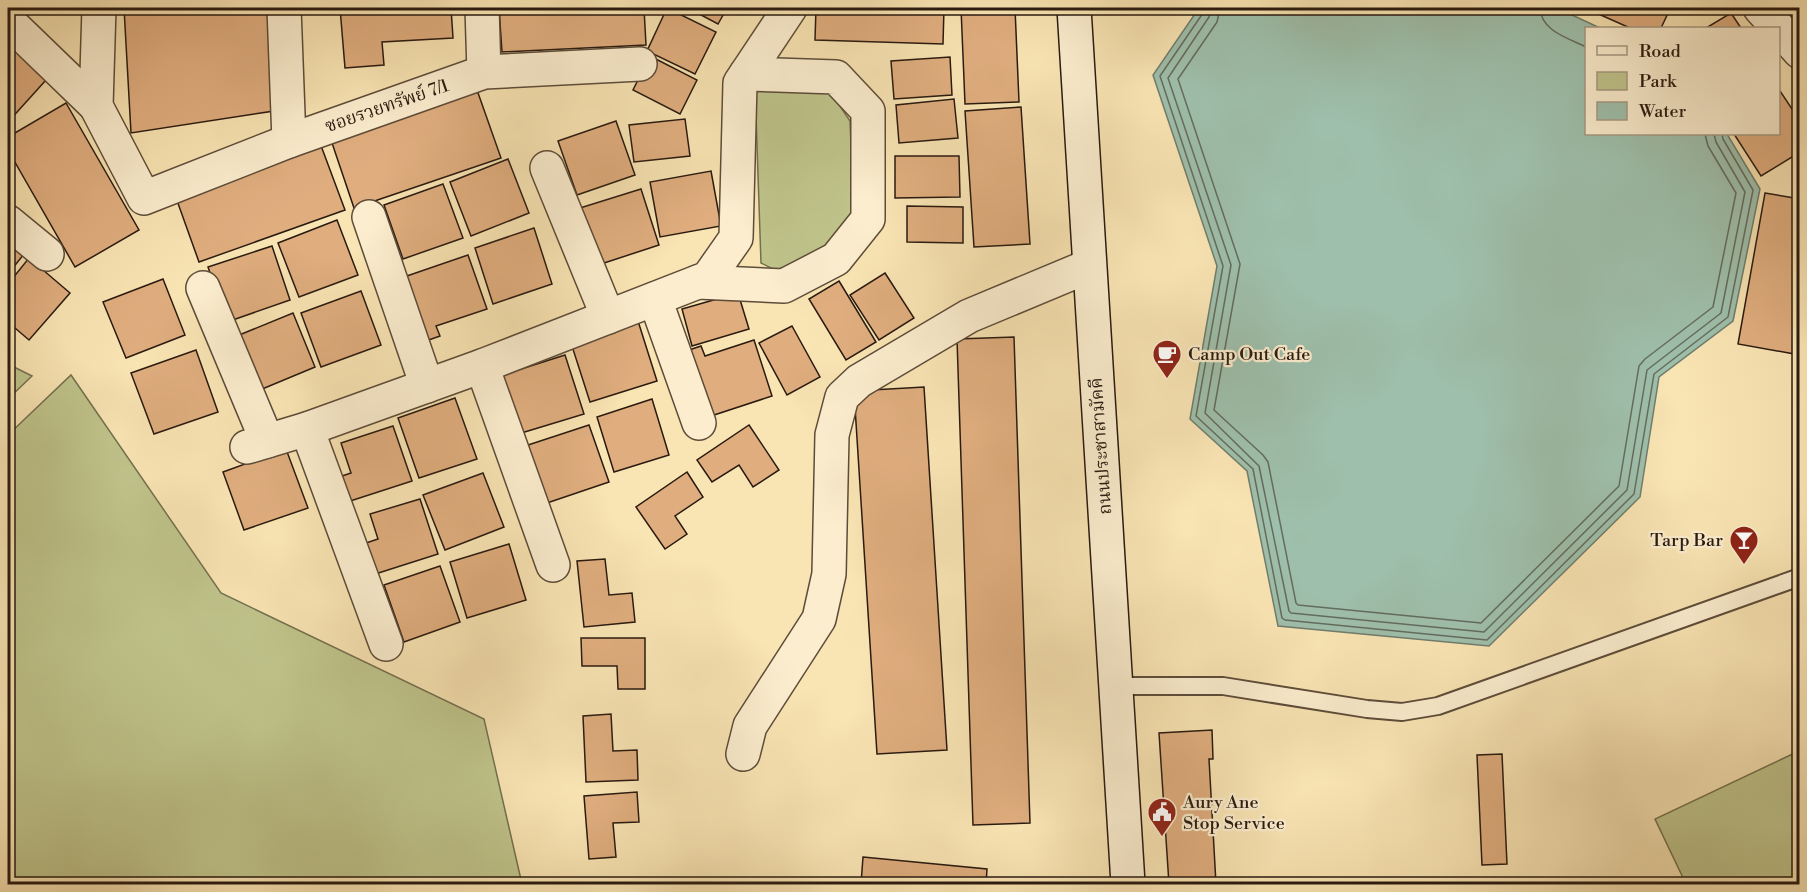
<svg xmlns="http://www.w3.org/2000/svg" width="1807" height="892" viewBox="0 0 1807 892" font-family="'Libre Bodoni','Noto Serif Thai',serif">
<style>
.green{fill:#bfc48b;stroke:#746f4e;stroke-width:1.5}
.water{fill:#9ebfab;stroke:#6f7d6d;stroke-width:1.5}
.lines{fill:none;stroke-linecap:round;stroke-linejoin:round}
.shore{stroke:#646c5e;stroke-width:1.5}
.building{fill:#dfad7e;stroke:#291a10;stroke-width:1.5}
.lane-casing{stroke:#5d4c39;stroke-width:20}
.street-casing{stroke:#5d4c39;stroke-width:36}
.secondary-casing{stroke:#291a10;stroke-width:36}
.lane{stroke:#fbedce;stroke-width:16}
.street{stroke:#fbedce;stroke-width:33}
.secondary{stroke:#fbedce;stroke-width:33}
.labels{text-anchor:middle;dominant-baseline:central;stroke-width:4.5;stroke-linejoin:round;paint-order:stroke}
.street-label{font-size:18px;fill:#291a10;stroke:#fbedce}
.poi-label{font-size:18px;fill:#291a10;stroke:#fbedce;text-anchor:start}
</style>
<rect width="100%" height="100%" fill="#f9e4b3"/>
<filter id="stains"><feTurbulence type="fractalNoise" baseFrequency=".00333" numOctaves="4"/><feColorMatrix values="0 0 0 0 .2 0 0 0 0 .09 0 0 0 0 .02 0 0 0 .5 -.17"/></filter>
<radialGradient id="worn" r=".72"><stop offset=".6" stop-color="#630" stop-opacity="0"/><stop offset="1" stop-color="#630" stop-opacity=".3"/></radialGradient>
<!-- green -->
<g class="green">
<polygon points="755,86 828,88 850,121 854,211 824,249 779,272 761,263"/>
<polygon points="8,364 32,376 8,399"/>
<polygon points="71,375 221,593 484,719 522,884 8,884 8,435"/>
<polygon points="1799,751 1799,884 1686,884 1655,819"/>
</g>
<!-- water -->
<polygon class="water" points="1199,8 1557,8 1600,28 1586,28 1586,134 1727,134 1760,189 1733,321 1659,377 1640,497 1489,646 1278,626 1247,471 1190,419 1217,266 1153,75"/>
<g class="lines">
<!-- shore -->
<g class="shore">
<polyline points="1204,8 1203,13 1160,76 1223,266 1196,416 1253,469 1282,618 1285,620 1487,640 1634,494 1654,374 1728,317 1753,190 1723,139 1722,134"/>
<polyline points="1211,8 1209,17 1168,78 1231,265 1205,413 1259,466 1289,611 1291,613 1484,632 1627,490 1647,370 1721,313 1745,192 1716,142 1714,134"/>
<polyline points="1220,8 1217,22 1178,79 1240,264 1214,410 1263,455 1268,462 1296,603 1298,605 1481,623 1619,486 1639,366 1645,359 1713,307 1736,193 1708,146 1705,134"/>
<path d="M1540,8C1541,31 1568,38 1586,47"/>
</g>
</g>
<!-- building -->
<g class="building">
<polygon points="124,8 270,8 274,111 131,133"/>
<polygon points="340,8 451,8 453,38 382,42 384,65 345,68"/>
<polygon points="499,8 644,8 646,45 502,52"/>
<polygon points="667,8 716,32 695,74 647,51"/>
<polygon points="688,8 727,8 718,24"/>
<polygon points="816,8 944,8 943,44 815,40"/>
<polygon points="961,8 1015,8 1019,102 965,104"/>
<polygon points="1585,8 1665,8 1670,9 1661,28 1630,28"/>
<polygon points="1731,13 1741,28 1706,28"/>
<polygon points="8,44 46,80 8,122"/>
<polygon points="650,56 697,80 680,114 633,90"/>
<polygon points="950,57 952,95 894,99 891,61"/>
<polygon points="1778,88 1800,121 1800,152 1761,176 1734,134 1778,134"/>
<polygon points="477,90 501,158 354,208 331,140"/>
<polygon points="954,99 958,138 899,143 896,105"/>
<polygon points="66,103 139,230 75,267 8,150 8,137"/>
<polygon points="1021,107 1030,244 974,247 965,111"/>
<polygon points="685,119 690,156 634,162 629,125"/>
<polygon points="616,121 635,175 577,195 558,141"/>
<polygon points="320,143 345,210 199,262 175,195"/>
<polygon points="895,156 959,156 960,197 895,198"/>
<polygon points="508,159 529,213 471,236 450,182"/>
<polygon points="711,171 721,226 660,237 650,182"/>
<polygon points="443,184 463,238 403,259 384,205"/>
<polygon points="641,189 659,245 598,265 580,208"/>
<polygon points="1765,193 1800,199 1800,355 1738,344"/>
<polygon points="907,206 963,207 963,243 907,242"/>
<polygon points="337,220 358,275 299,297 278,243"/>
<polygon points="534,228 552,284 493,304 475,248"/>
<polygon points="8,241 24,254 8,274"/>
<polygon points="272,246 290,300 227,322 208,267"/>
<polygon points="468,255 487,309 436,326 440,336 423,342 401,278"/>
<polygon points="29,258 70,293 29,340 8,322 8,284"/>
<polygon points="885,273 914,318 879,340 850,295"/>
<polygon points="163,279 185,335 126,358 103,302"/>
<polygon points="839,281 876,342 846,360 809,299"/>
<polygon points="361,291 381,345 321,367 301,313"/>
<polygon points="738,293 749,329 692,346 682,309"/>
<polygon points="293,313 315,367 255,392 232,338"/>
<polygon points="638,321 657,381 590,402 571,343"/>
<polygon points="792,326 820,377 787,395 759,343"/>
<polygon points="1014,337 1030,823 973,825 957,339"/>
<polygon points="754,340 772,396 708,417 686,351 701,346 705,356"/>
<polygon points="196,350 218,412 154,434 131,373"/>
<polygon points="565,355 584,414 518,434 499,376"/>
<polygon points="924,387 947,750 877,754 854,391"/>
<polygon points="455,398 477,459 419,478 398,418"/>
<polygon points="652,399 669,455 614,472 597,417"/>
<polygon points="589,425 609,482 541,505 522,447"/>
<polygon points="749,425 779,470 753,487 739,465 712,482 697,460"/>
<polygon points="393,426 412,481 344,503 336,478 351,473 341,443"/>
<polygon points="286,449 308,508 244,530 223,472"/>
<polygon points="687,472 703,497 675,516 687,534 665,549 636,507"/>
<polygon points="483,473 504,527 445,550 423,495"/>
<polygon points="420,499 438,554 369,576 360,545 378,539 370,514"/>
<polygon points="509,544 526,600 467,618 450,562"/>
<polygon points="605,559 609,595 632,593 635,622 584,627 577,561"/>
<polygon points="440,566 460,622 404,642 384,585"/>
<polygon points="581,638 645,638 645,689 618,689 617,666 582,666"/>
<polygon points="611,714 613,751 637,750 638,780 586,782 583,716"/>
<polygon points="1212,730 1213,759 1209,759 1216,884 1169,884 1159,733"/>
<polygon points="1502,754 1507,864 1482,865 1477,755"/>
<polygon points="637,792 639,822 613,823 616,857 589,859 584,796"/>
<polygon points="863,857 987,869 986,884 861,884"/>
<polygon points="797,878 835,881 835,884 797,884"/>
<polygon points="587,881 619,882 619,884 587,884"/>
</g>
<g class="lines">
<!-- lane casing -->
<g class="lane-casing">
<polyline id="lane" points="1116,686 1223,686 1367,709 1402,712 1438,706 1800,577"/>
</g>
<!-- street casing -->
<g class="street-casing">
<g id="street">
<polyline points="99,8 96,106 144,198 289,141 484,72 640,64"/>
<polyline points="284,8 289,141"/>
<polyline points="482,8 484,72"/>
<polyline points="1760,8 1800,52"/>
<polyline points="8,21 96,106"/>
<polyline points="547,168 608,317"/>
<polyline points="369,217 427,386"/>
<polyline points="8,222 47,254"/>
<polyline points="698,282 784,286 836,259 868,219 868,111 836,77 746,74"/>
<polyline points="203,288 267,441"/>
<polyline points="655,299 699,423"/>
<polyline points="482,366 553,565"/>
<polyline points="307,429 386,644"/>
<polyline points="247,447 307,429 482,366 708,278 736,238 740,83 790,8"/>
<polyline points="743,754 750,726 819,619 829,574 832,435 842,397 859,381 969,316 1089,266"/>
</g>
</g>
<!-- secondary casing -->
<g class="secondary-casing">
<polyline id="secondary" points="1074,8 1128,884"/>
</g>
<!-- lane -->
<use href="#lane" class="lane"/>
<!-- street -->
<use href="#street" class="street"/>
<!-- secondary -->
<use href="#secondary" class="secondary"/>
</g>
<!-- icons -->
<defs>
<g id="cafe-pin" transform="scale(1.5)"><path d="M0 17L-7.5 6A9.5 9.5 0 1 1 7.5 6Z" fill="#8f2418" stroke="#fbedce"/><path d="M-5.5-4.5H6V0H3Q3 3.5 0 3.5H-2.5Q-5.5 3.5-5.5 0ZM3-3.2v2h1.7v-2ZM-6 4.5H4V6H-6Z" fill="#fff"/></g>
<g id="bar-pin" transform="scale(1.5)"><path d="M0 17L-7.5 6A9.5 9.5 0 1 1 7.5 6Z" fill="#8f2418" stroke="#fbedce"/><path d="M-6-5H6L.8 .8V4.5H3.5V6h-7V4.5H-.8V.8Z" fill="#fff"/></g>
<g id="civic-pin" transform="scale(1.5)"><path d="M0 17L-7.5 6A9.5 9.5 0 1 1 7.5 6Z" fill="#8f2418" stroke="#fbedce"/><path d="M-.6-6.5H3V-4.5H.6V-3L4-1V1h2V6H-6V1h2V-1L-.6-3ZM-1.2 2.5V6h2.4V2.5Z" fill="#fff"/></g>
</defs>
<g fill-rule="evenodd">
<use href="#cafe-pin" x="1167" y="354"/>
<use href="#bar-pin" x="1744" y="540"/>
<use href="#civic-pin" x="1162" y="812"/>
</g>
<g class="labels">
<!-- street labels -->
<g class="street-label">
<text transform="translate(387 106) rotate(-19)">ซอยรวยทรัพย์ 7/1</text>
<text transform="translate(1101 446) rotate(-94)">ถนนประชาสามัคคี</text>
</g>
<!-- poi labels -->
<g class="poi-label">
<text x="1188" y="354">Camp Out Cafe</text>
<text x="1723" y="540" text-anchor="end">Tarp Bar</text>
<text x="1183" y="802">Aury Ane<tspan x="1183" dy="21">Stop Service</tspan></text>
</g>
</g>
<!-- margin -->
<rect width="1807" height="892" fill="none" stroke="#f9e4b3" stroke-width="30"/>
<rect x="9" y="9" width="1789" height="874" fill="none" stroke="#291a10" stroke-width="3"/>
<rect x="15" y="15" width="1777" height="862" fill="none" stroke="#291a10" stroke-width="1.5"/>
<!-- legend -->
<rect x="1585" y="27" width="195" height="108" fill="#fbedce" stroke="#a79982" stroke-width="1.5"/>
<rect x="1597" y="46" width="30" height="9" fill="#fbedce" stroke="#a79982" stroke-width="1.5"/>
<text x="1639" y="57" font-size="18" fill="#291a10">Road</text>
<rect x="1597" y="72" width="30" height="18" fill="#bfc48b" stroke="#a79982" stroke-width="1.5"/>
<text x="1639" y="87" font-size="18" fill="#291a10">Park</text>
<rect x="1597" y="102" width="30" height="18" fill="#9ebfab" stroke="#a79982" stroke-width="1.5"/>
<text x="1639" y="117" font-size="18" fill="#291a10">Water</text>
<rect width="100%" height="100%" filter="url(#stains)"/>
<rect width="100%" height="100%" fill="url(#worn)"/>
</svg>
